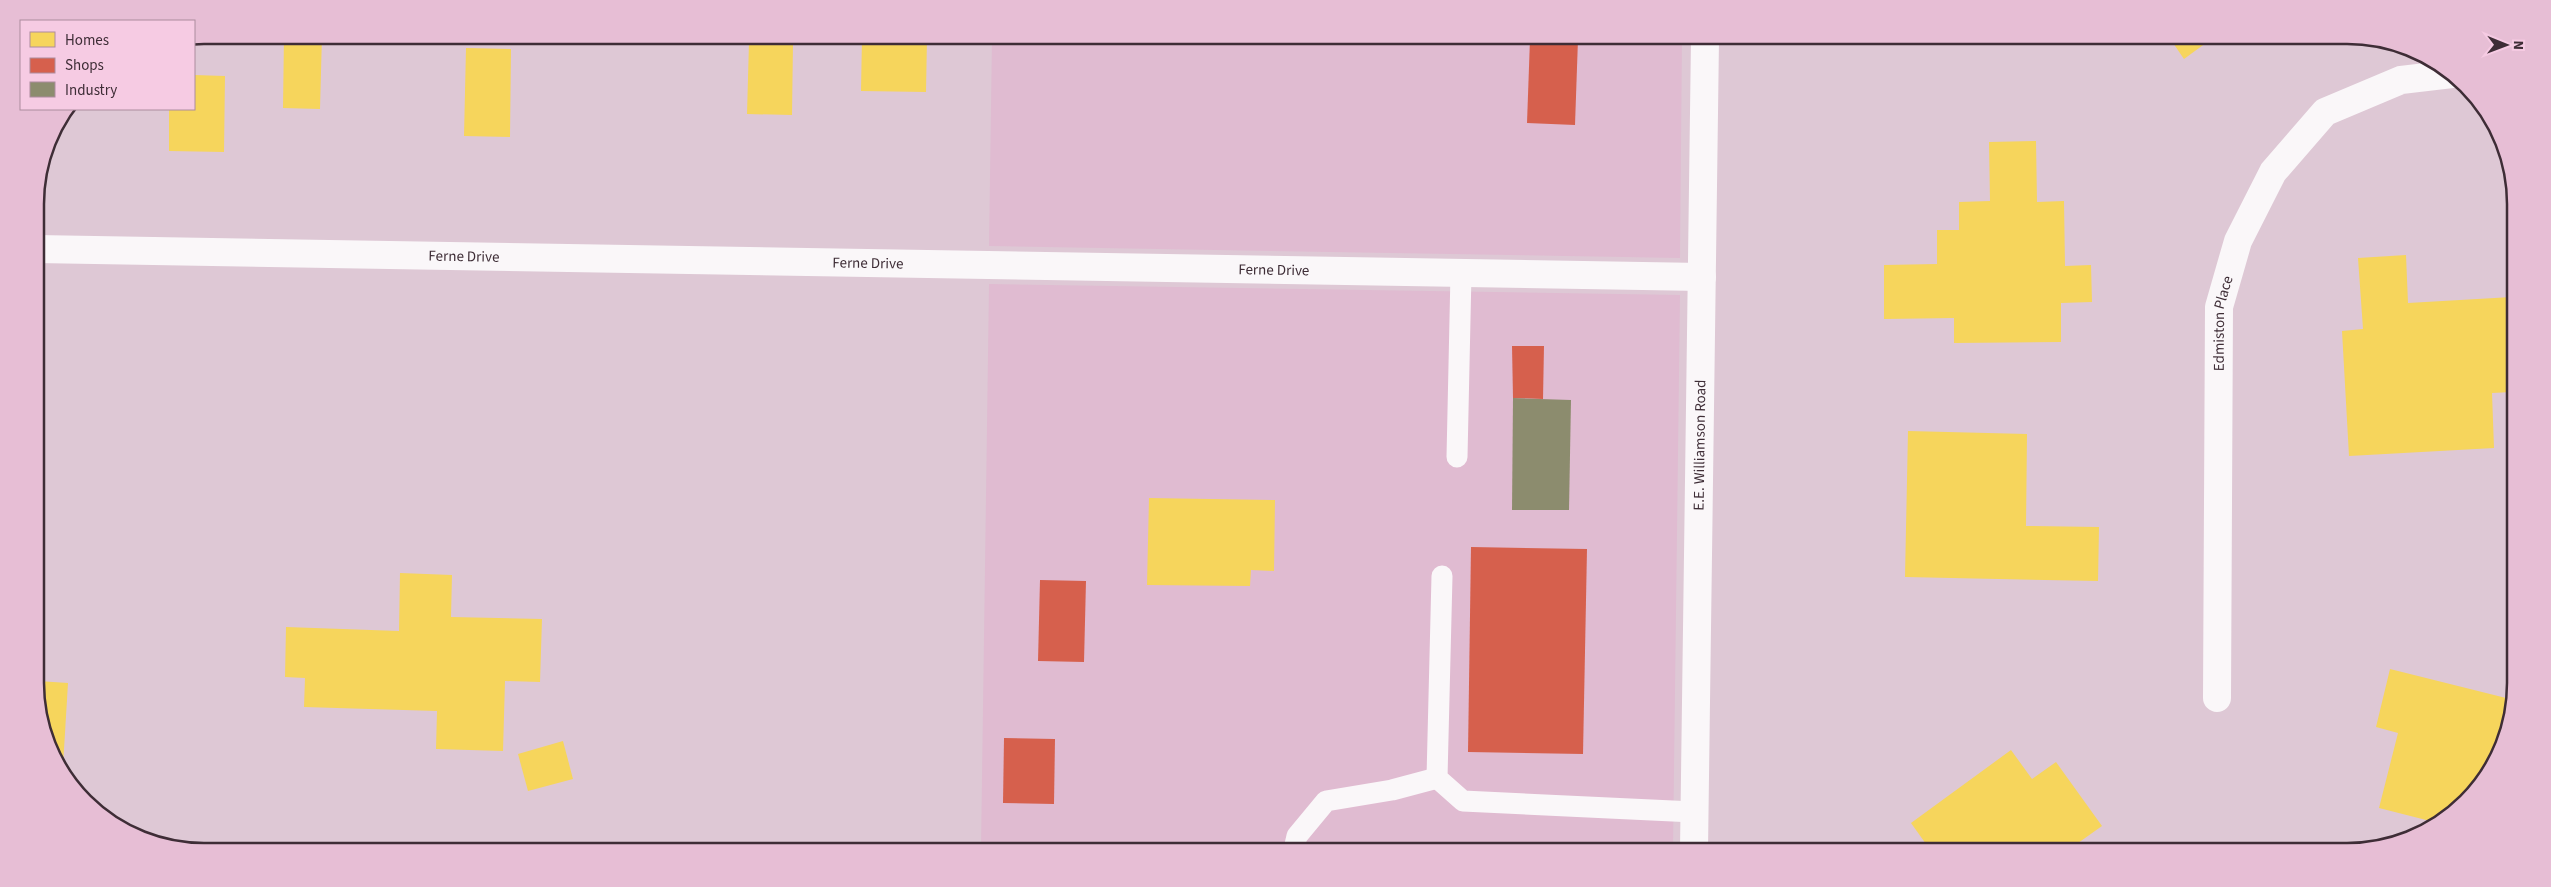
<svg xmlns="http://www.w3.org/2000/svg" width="2551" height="887" viewBox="0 0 2551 887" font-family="'Source Sans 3',sans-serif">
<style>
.built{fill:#e0bbd1}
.homes{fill:#f6d55c}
.shops{fill:#d6604d}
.industry{fill:#8c8c6e}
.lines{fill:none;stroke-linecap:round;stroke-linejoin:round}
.lane{stroke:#faf7f9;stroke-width:21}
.street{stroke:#faf7f9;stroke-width:28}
.secondary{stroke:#faf7f9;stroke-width:28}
.labels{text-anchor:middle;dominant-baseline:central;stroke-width:5;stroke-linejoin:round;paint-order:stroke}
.street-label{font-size:15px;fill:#3e2d36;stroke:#f6cbe3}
.rim{fill:none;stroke:#3e2d36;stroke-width:2.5}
</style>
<rect width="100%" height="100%" fill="#dec8d5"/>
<!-- built -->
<g class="built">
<polygon points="992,37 1682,39 1680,258 989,246"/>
<polygon points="989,284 1680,295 1673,850 981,848"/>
</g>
<!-- homes -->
<g class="homes">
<polygon points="284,35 322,35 320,109 283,108"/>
<polygon points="862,37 927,37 926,92 861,91"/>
<polygon points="2171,40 2210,40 2184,59"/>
<polygon points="749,42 793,42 792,115 747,114"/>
<polygon points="466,48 511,49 510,137 464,136"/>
<polygon points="194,75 225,76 224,152 169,151 169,109 194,109"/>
<polygon points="2036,141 2037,202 2064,201 2065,266 2091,265 2092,302 2061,303 2061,342 1954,343 1954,318 1884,319 1884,265 1937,264 1937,230 1959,230 1959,202 1990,201 1989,142"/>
<polygon points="2406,255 2408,303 2512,297 2512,392 2492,393 2494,448 2349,456 2342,331 2363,329 2358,258"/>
<polygon points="1908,431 2027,434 2026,526 2099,527 2098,581 1905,577"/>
<polygon points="1149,498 1275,500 1274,571 1251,570 1250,586 1147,585"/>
<polygon points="400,573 452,575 451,617 542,619 540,682 505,681 503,751 436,749 437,711 304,707 305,678 285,677 286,627 399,631"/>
<polygon points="2390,669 2510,699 2510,727 2488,777 2450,817 2438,823 2379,808 2398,733 2376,727"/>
<polygon points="38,681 68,683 63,766 38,716"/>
<polygon points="563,741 573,779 528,791 518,754"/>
<polygon points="2011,750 2032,779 2056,762 2102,826 2071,848 2073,851 1931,851 1911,823"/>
</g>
<!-- shops -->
<g class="shops">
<polygon points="1530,39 1578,39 1575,125 1527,123"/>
<polygon points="1512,346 1544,346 1543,399 1513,398"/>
<polygon points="1471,547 1587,549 1583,754 1468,752"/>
<polygon points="1040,580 1086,581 1084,662 1038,661"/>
<polygon points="1004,738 1055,739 1054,804 1003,803"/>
</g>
<!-- industry -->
<polygon class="industry" points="1513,398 1571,400 1569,510 1512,510"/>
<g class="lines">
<!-- lane -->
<g class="lane">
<polyline points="1457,457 1461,273"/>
<polyline points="1442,576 1437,778 1463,801 1694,812"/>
<polyline points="1294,849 1297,836 1326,801 1392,790 1437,778"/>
</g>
<!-- street -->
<g class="street">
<path id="s1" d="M36,249L1702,277"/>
<path id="s2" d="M2217,698L2219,307L2238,241L2273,172L2325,112L2401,80L2452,74"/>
</g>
<!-- secondary -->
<path class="secondary" id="s3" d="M1694,850L1705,39"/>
</g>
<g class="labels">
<!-- street labels -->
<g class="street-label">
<text stroke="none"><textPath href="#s1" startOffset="428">Ferne Drive</textPath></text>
<text stroke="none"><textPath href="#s1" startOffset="832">Ferne Drive</textPath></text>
<text stroke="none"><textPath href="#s1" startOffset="1238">Ferne Drive</textPath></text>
<text stroke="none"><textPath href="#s2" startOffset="375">Edmiston Place</textPath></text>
<text stroke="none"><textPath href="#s3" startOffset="405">E.E. Williamson Road</textPath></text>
</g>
</g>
<!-- crop -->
<path d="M0 0H2551V887H0ZM204 44H2347A160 160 0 0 1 2507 204V683A160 160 0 0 1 2347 843H204A160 160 0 0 1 44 683V204A160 160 0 0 1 204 44Z" fill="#e7bed5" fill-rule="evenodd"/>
<path class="rim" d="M204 44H2347A160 160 0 0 1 2507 204V683A160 160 0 0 1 2347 843H204A160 160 0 0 1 44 683V204A160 160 0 0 1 204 44Z"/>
<!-- legend -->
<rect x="20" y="20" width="175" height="90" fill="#f6cbe3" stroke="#ac8c9e"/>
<rect x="30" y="32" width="25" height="15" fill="#f6d55c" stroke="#ac8c9e"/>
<text x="65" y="45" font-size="15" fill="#3e2d36">Homes</text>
<rect x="30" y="58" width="25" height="15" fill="#d6604d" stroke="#ac8c9e"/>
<text x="65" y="70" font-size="15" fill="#3e2d36">Shops</text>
<rect x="30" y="82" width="25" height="15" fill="#8c8c6e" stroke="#ac8c9e"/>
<text x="65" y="95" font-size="15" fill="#3e2d36">Industry</text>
<!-- north arrow -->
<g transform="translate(2506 45) rotate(91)" stroke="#f6cbe3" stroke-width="4" paint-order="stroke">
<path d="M0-4L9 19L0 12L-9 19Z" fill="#3e2d36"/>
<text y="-8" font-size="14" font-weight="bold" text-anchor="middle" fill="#3e2d36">N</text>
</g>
</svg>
